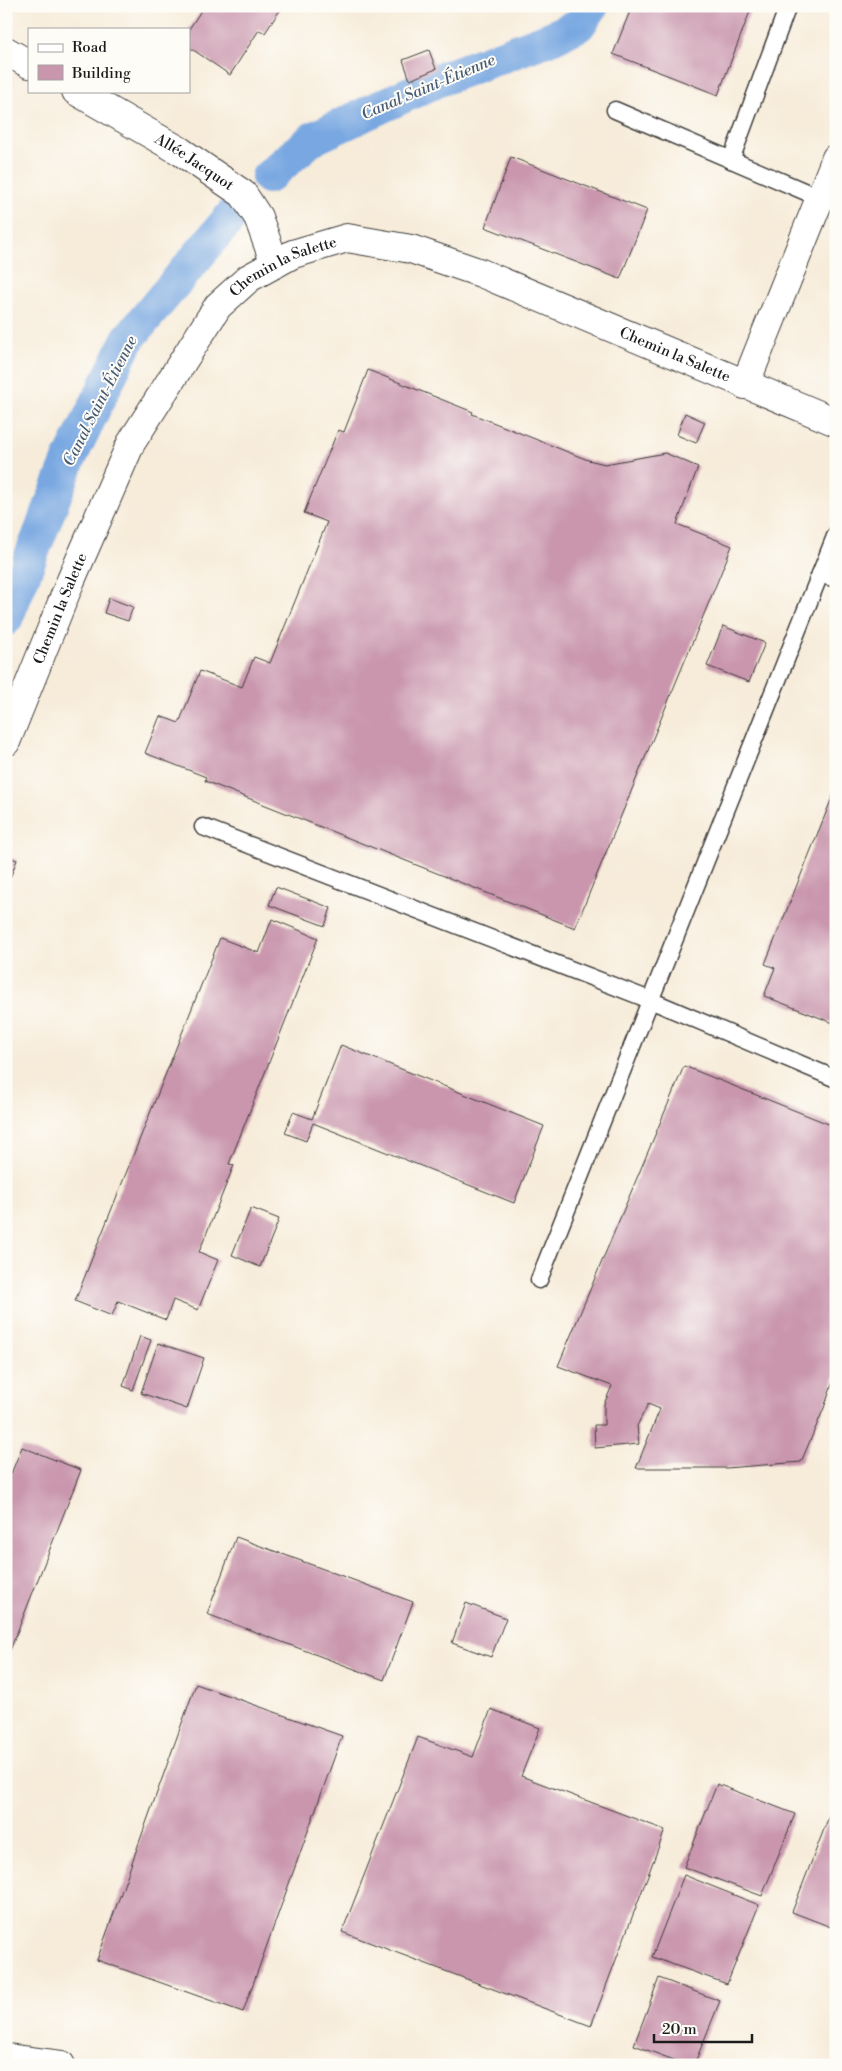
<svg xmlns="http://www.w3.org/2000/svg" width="842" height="2071" viewBox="0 0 842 2071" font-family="'Libre Bodoni',serif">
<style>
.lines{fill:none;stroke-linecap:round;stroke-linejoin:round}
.canal{stroke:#78a7e1;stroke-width:34}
.building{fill:#c996ad}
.service-casing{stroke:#3d3b38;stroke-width:19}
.minor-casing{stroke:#3d3b38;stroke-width:30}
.tertiary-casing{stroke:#3d3b38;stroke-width:30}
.service{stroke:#fff;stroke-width:16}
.minor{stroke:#fff;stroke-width:28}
.tertiary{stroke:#fff;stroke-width:28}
.labels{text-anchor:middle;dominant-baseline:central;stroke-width:4;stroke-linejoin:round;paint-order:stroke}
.street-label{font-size:15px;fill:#1c1c1c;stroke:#fdfcf7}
.water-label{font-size:16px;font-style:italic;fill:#455b75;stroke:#fdfcf7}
</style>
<rect width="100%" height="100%" fill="#fdfcf7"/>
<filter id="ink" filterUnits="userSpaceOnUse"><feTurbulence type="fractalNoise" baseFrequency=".02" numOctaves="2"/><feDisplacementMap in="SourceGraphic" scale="10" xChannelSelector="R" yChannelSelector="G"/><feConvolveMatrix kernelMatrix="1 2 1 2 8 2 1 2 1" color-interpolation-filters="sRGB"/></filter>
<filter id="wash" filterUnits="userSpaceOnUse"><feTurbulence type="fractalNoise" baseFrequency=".0096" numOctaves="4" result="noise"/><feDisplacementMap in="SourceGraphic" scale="20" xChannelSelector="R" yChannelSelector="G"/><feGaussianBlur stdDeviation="1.12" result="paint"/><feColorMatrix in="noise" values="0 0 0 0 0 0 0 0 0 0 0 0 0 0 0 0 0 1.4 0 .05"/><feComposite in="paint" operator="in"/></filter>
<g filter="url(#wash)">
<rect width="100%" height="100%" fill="#f7ecda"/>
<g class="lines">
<!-- canal -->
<g class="canal">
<polyline points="268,177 312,139 436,81 551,38 579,25 592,6"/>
<polyline points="6,619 69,460 128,339 238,208"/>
</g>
</g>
<g id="blocks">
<!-- building -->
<g class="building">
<polygon points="204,6 280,6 282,7 265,33 259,30 230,75 189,47 189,29"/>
<polygon points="632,6 752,6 718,95 613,54"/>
<polygon points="429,50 436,69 410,80 403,60"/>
<polygon points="511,157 647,210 620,279 485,227"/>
<polygon points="368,370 473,412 472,414 588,460 605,464 665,453 698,467 677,524 732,546 575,928 205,781 206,777 145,753 160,716 179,723 200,671 242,687 254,657 270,663 327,522 304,513 338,430 344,432"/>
<polygon points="685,413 705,422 696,443 677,435"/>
<polygon points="109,598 133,607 128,621 104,613"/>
<polygon points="723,626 765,643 749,682 707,666"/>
<polygon points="836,788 836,1024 764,996 775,968 765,964"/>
<polygon points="6,856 17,860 6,888"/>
<polygon points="276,887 331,908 325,926 269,905"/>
<polygon points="272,919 318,938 229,1164 234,1165 199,1252 218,1260 198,1310 173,1300 166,1320 118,1301 112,1316 75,1301 220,938 259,953"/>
<polygon points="341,1045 544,1126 514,1203 313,1123 306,1141 285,1133 293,1112 312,1119"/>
<polygon points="684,1066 836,1127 836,1373 824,1408 801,1462 726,1468 636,1468 660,1409 648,1404 637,1426 639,1444 595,1448 594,1425 604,1425 604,1404 612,1386 558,1366"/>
<polygon points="251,1208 279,1219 260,1267 232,1255"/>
<polygon points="140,1336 151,1340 133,1390 123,1386"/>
<polygon points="158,1343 204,1358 187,1409 141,1393"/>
<polygon points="22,1447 81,1470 9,1653 6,1652 6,1486"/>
<polygon points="236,1537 413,1602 384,1680 207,1614"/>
<polygon points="466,1603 506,1618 491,1657 452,1643"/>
<polygon points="196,1684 342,1736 243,2012 97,1960"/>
<polygon points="491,1709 540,1728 521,1776 665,1830 591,2026 342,1932 418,1737 473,1757"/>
<polygon points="717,1784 795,1814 762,1896 684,1867"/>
<polygon points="836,1798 836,1929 792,1912"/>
<polygon points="684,1875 759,1905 727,1984 652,1957"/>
<polygon points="659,1978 720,2001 694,2065 687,2065 634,2045"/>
</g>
</g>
</g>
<g filter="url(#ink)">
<use href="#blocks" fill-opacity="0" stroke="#3d3b38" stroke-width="1"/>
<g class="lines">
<!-- service casing -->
<g class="service-casing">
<g id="service">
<polyline points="615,110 820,198"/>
<polyline points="731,160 788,6"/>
<polyline points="820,574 836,579"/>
<polyline points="203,827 650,1000 836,1079"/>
<polyline points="539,1280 836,534"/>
</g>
</g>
<!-- minor casing -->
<g class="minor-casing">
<g id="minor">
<polyline points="6,51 29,64"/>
<path id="s1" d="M76,91L180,151L243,194L258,217L275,264"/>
<polyline points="745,385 836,158"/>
<polyline points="6,2058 61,2065"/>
</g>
</g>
<!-- tertiary casing -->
<g class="tertiary-casing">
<g id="tertiary">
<path id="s2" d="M6,742L71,580L131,443L218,306L249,278L293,254L347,238L411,249L481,273L836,422"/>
</g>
</g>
<!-- service -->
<use href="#service" class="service"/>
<!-- minor -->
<use href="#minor" class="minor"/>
<!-- tertiary -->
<use href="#tertiary" class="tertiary"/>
</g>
</g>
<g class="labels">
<!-- street labels -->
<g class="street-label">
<text stroke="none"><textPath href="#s1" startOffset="138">Allée Jacquot</textPath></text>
<text stroke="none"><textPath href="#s2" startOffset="564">Chemin la Salette</textPath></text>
<text stroke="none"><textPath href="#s2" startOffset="984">Chemin la Salette</textPath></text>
<text stroke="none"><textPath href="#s2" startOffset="144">Chemin la Salette</textPath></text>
</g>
<!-- water labels -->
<g class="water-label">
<text transform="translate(428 87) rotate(-23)">Canal Saint-Étienne</text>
<text transform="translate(100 401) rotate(-63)">Canal Saint-Étienne</text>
</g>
</g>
<!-- margin -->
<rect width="842" height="2071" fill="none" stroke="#fdfcf7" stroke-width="25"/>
<!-- legend -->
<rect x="28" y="28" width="162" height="65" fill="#fdfcf7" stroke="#a3a29f"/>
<rect x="38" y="44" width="25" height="8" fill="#ffffff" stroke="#a3a29f"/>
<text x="72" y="52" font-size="15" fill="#1c1c1c">Road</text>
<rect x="38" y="65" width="25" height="15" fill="#c996ad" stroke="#a3a29f"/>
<text x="72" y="78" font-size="15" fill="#1c1c1c">Building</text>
<!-- scale -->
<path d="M654 2034v8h98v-8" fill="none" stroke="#1c1c1c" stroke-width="2.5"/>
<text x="662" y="2034" font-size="15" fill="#1c1c1c" stroke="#fdfcf7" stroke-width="4" paint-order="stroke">20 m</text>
</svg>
